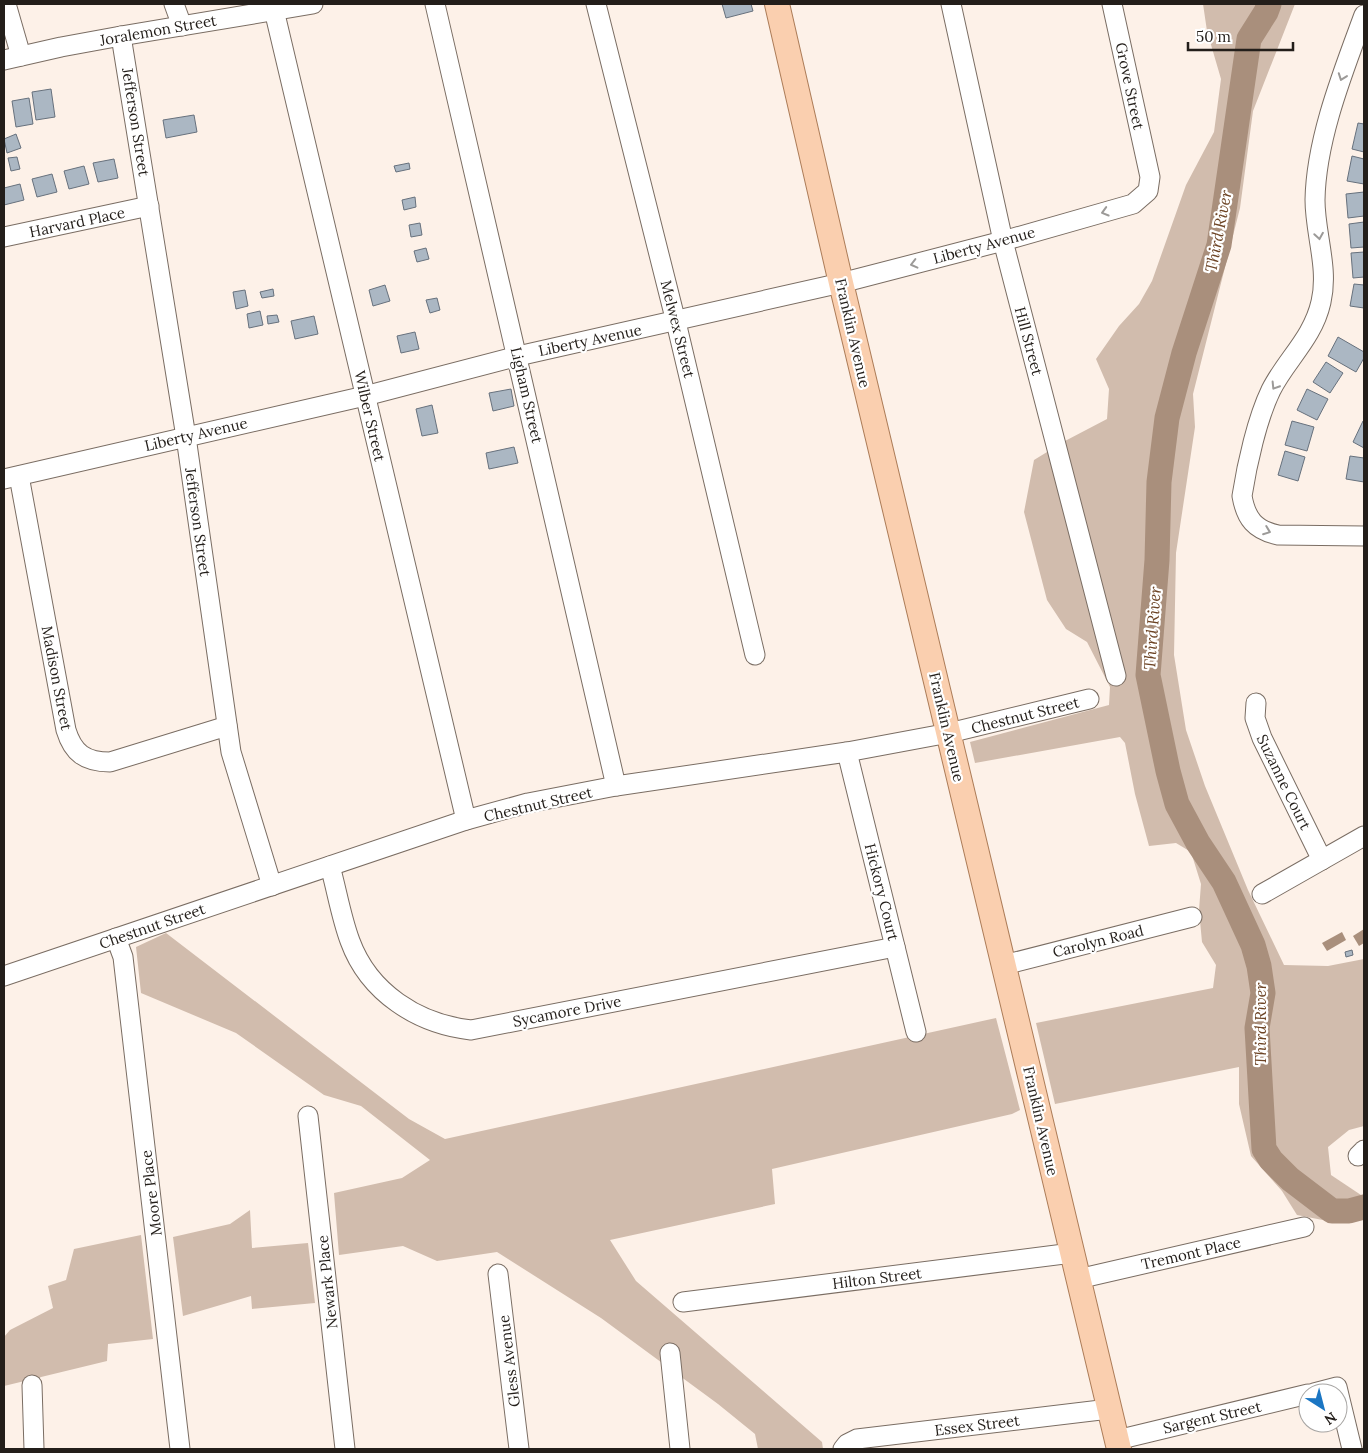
<svg xmlns="http://www.w3.org/2000/svg" width="1368" height="1453" viewBox="0 0 1368 1453" font-family="Lora,serif">
<style>
.green{fill:#d1bcad}
.water{fill:#a98f7c}
.lines{fill:none;stroke-linecap:round;stroke-linejoin:round}
.river{stroke:#a98f7c;stroke-width:25}
.building{fill:#abb7c3;stroke:#67717d}
.minor-casing{stroke:#7a6d63;stroke-width:21}
.major-casing{stroke:#ac7c58;stroke-width:26}
.minor{stroke:#fff;stroke-width:19}
.major{stroke:#facfaf;stroke-width:24}
.oneway{stroke:#9c9a98}
.labels{text-anchor:middle;dominant-baseline:central;stroke-width:4.5;stroke-linejoin:round;paint-order:stroke}
.street-label{font-size:15px;fill:#231e1a;stroke:#fff}
.water-label{font-size:16px;font-style:italic;fill:#6d4425;stroke:#fff}
</style>
<rect width="100%" height="100%" fill="#fdf1e8"/>
<!-- green -->
<g class="green">
<polygon points="1203,4 1295,4 1253,111 1240,208 1193,394 1195,427 1176,553 1174,655 1186,730 1205,786 1248,890 1284,965 1328,966 1364,959 1364,1126 1349,1130 1328,1147 1331,1175 1361,1195 1364,1194 1364,1218 1338,1223 1297,1215 1282,1191 1251,1156 1239,1104 1239,1067 1055,1104 1036,1023 1213,988 1216,965 1202,942 1199,910 1201,884 1191,852 1176,843 1149,846 1135,794 1125,743 1120,737 975,763 970,742 1109,705 1110,687 1087,642 1066,629 1047,600 1024,512 1034,460 1065,441 1107,419 1109,389 1096,359 1119,326 1139,304 1152,281 1186,185 1214,132 1221,79 1207,31"/>
<polygon points="166,933 409,1119 445,1139 996,1018 1020,1110 1012,1114 772,1169 775,1204 610,1240 636,1281 822,1442 823,1449 758,1449 755,1434 718,1404 601,1318 497,1252 437,1261 403,1246 339,1255 334,1193 402,1178 430,1160 361,1106 324,1095 236,1033 141,993 136,947"/>
<polygon points="250,1210 252,1248 308,1243 315,1303 252,1309 251,1296 183,1316 173,1237 230,1224"/>
<polygon points="141,1235 153,1339 108,1344 107,1361 4,1386 4,1337 10,1330 53,1308 48,1286 66,1280 74,1249"/>
</g>
<!-- water -->
<g class="water">
<polygon points="1364,929 1364,943 1359,946 1353,936"/>
<polygon points="1342,932 1346,940 1327,951 1322,943"/>
</g>
<g class="lines">
<!-- river -->
<polyline class="river" points="1269,4 1266,12 1249,39 1219,245 1184,353 1167,418 1159,482 1157,560 1148,675 1168,771 1177,804 1198,843 1224,882 1253,945 1259,966 1263,993 1257,1028 1264,1149 1271,1160 1290,1179 1332,1211 1349,1211 1364,1207"/>
</g>
<!-- building -->
<g class="building">
<polygon points="722,4 751,4 753,11 726,18"/>
<polygon points="51,89 55,117 36,120 32,92"/>
<polygon points="29,98 33,124 16,127 12,101"/>
<polygon points="194,115 197,132 166,138 163,120"/>
<polygon points="1358,123 1364,124 1364,152 1352,149"/>
<polygon points="16,134 21,148 7,153 4,139"/>
<polygon points="1352,156 1364,159 1364,184 1347,181"/>
<polygon points="17,157 20,169 11,171 8,158"/>
<polygon points="114,159 118,178 98,182 93,163"/>
<polygon points="409,163 410,169 396,172 394,166"/>
<polygon points="84,166 89,184 69,189 64,171"/>
<polygon points="52,174 57,192 37,197 32,179"/>
<polygon points="20,184 24,200 4,205 4,188"/>
<polygon points="1364,192 1364,216 1348,218 1346,194"/>
<polygon points="415,197 416,207 404,210 402,200"/>
<polygon points="1364,222 1364,247 1351,248 1349,224"/>
<polygon points="420,223 422,235 411,237 409,225"/>
<polygon points="426,248 429,259 417,262 414,251"/>
<polygon points="1364,252 1364,277 1353,278 1351,253"/>
<polygon points="1354,284 1364,285 1364,308 1350,306"/>
<polygon points="385,285 390,301 373,306 369,290"/>
<polygon points="273,289 274,296 262,298 260,292"/>
<polygon points="245,290 248,306 236,309 233,292"/>
<polygon points="437,298 440,310 430,313 426,300"/>
<polygon points="260,311 263,325 249,328 247,314"/>
<polygon points="277,315 279,322 268,324 267,316"/>
<polygon points="314,316 318,334 295,339 291,321"/>
<polygon points="415,332 419,349 401,353 397,336"/>
<polygon points="1338,337 1364,352 1364,358 1356,372 1328,356"/>
<polygon points="1326,362 1343,373 1330,393 1313,382"/>
<polygon points="511,389 514,406 493,411 489,393"/>
<polygon points="1307,389 1328,399 1317,420 1297,410"/>
<polygon points="432,405 438,433 422,436 416,409"/>
<polygon points="1292,421 1314,427 1307,451 1285,445"/>
<polygon points="1363,421 1364,422 1364,448 1353,442"/>
<polygon points="514,447 518,463 489,469 486,453"/>
<polygon points="1285,451 1305,457 1298,481 1278,475"/>
<polygon points="1350,456 1364,458 1364,482 1346,479"/>
<polygon points="1352,950 1353,955 1346,957 1345,952"/>
</g>
<g class="lines">
<!-- minor casing -->
<g class="minor-casing">
<g id="minor">
<polyline points="6,4 21,56"/>
<polyline points="174,4 182,26"/>
<polyline points="435,4 616,786"/>
<polyline points="596,4 676,322 755,655"/>
<polyline points="951,4 1003,241 1116,676"/>
<polyline points="274,10 466,820"/>
<path d="M1364,15C1343,72 1316,139 1315,200C1315,234 1329,268 1321,302C1313,338 1286,360 1271,390C1257,419 1247,464 1242,496C1246,519 1255,530 1278,535L1364,536"/>
<polyline points="121,36 186,437 231,752 272,886"/>
<polyline points="4,60 61,47 121,36 313,4"/>
<polyline points="4,237 149,206"/>
<path d="M19,476L66,730C73,753 85,762 110,762L227,726"/>
<polyline points="4,479 365,396 518,356 841,283 1003,241 1133,204 1148,191 1150,177 1112,4"/>
<polyline points="1256,703 1255,718 1262,738 1322,860"/>
<polyline points="847,752 916,1032"/>
<path d="M330,866C337,891 341,917 350,941C369,993 418,1024 471,1030L895,947"/>
<polyline points="1262,894 1364,836"/>
<polyline points="116,938 123,957 180,1449"/>
<polyline points="1004,965 1192,917"/>
<polyline points="4,976 466,820 528,803 616,786 847,752 949,733 1089,699"/>
<polyline points="308,1116 345,1449"/>
<polyline points="1358,1156 1364,1150"/>
<polyline points="498,1274 519,1449"/>
<polyline points="1078,1279 1304,1227"/>
<polyline points="683,1302 1072,1253"/>
<polyline points="670,1353 680,1449"/>
<polyline points="32,1385 34,1449"/>
<polyline points="1314,1393 1337,1387 1352,1449"/>
<polyline points="1117,1440 1308,1394"/>
<polyline points="843,1449 847,1444 857,1439 1109,1409"/>
</g>
</g>
<!-- major casing -->
<g class="major-casing">
<polyline id="major" points="777,4 841,283 1119,1449"/>
</g>
<!-- minor -->
<use href="#minor" class="minor"/>
<!-- major -->
<use href="#major" class="major"/>
</g>
<!-- one-way arrows -->
<defs><path id="oneway-chevron" d="M-2-3.5L2.5 0L-2 3.5" fill="none" stroke-width="1.6" stroke-linecap="round" stroke-linejoin="round" transform="scale(1.25)"/></defs>
<g class="oneway">
<use href="#oneway-chevron" transform="translate(1342 77) rotate(110)"/>
<use href="#oneway-chevron" transform="translate(1105 212) rotate(164)"/>
<use href="#oneway-chevron" transform="translate(1319 236) rotate(81)"/>
<use href="#oneway-chevron" transform="translate(914 264) rotate(166)"/>
<use href="#oneway-chevron" transform="translate(1275 386) rotate(122)"/>
<use href="#oneway-chevron" transform="translate(1267 531) rotate(21)"/>
</g>
<g class="labels">
<!-- street labels -->
<g class="street-label">
<text transform="translate(158 30) rotate(-10)">Joralemon Street</text>
<text transform="translate(1130 86) rotate(78)">Grove Street</text>
<text transform="translate(136 122) rotate(81)">Jefferson Street</text>
<text transform="translate(77 222) rotate(-12)">Harvard Place</text>
<text transform="translate(984 245) rotate(-15)">Liberty Avenue</text>
<text transform="translate(678 329) rotate(76)">Melwex Street</text>
<text transform="translate(853 333) rotate(77)">Franklin Avenue</text>
<text transform="translate(590 340) rotate(-12)">Liberty Avenue</text>
<text transform="translate(1029 341) rotate(75)">Hill Street</text>
<text transform="translate(527 395) rotate(77)">Ligham Street</text>
<text transform="translate(370 416) rotate(77)">Wilber Street</text>
<text transform="translate(196 434) rotate(-13)">Liberty Avenue</text>
<text transform="translate(198 522) rotate(82)">Jefferson Street</text>
<text transform="translate(57 678) rotate(79)">Madison Street</text>
<text transform="translate(1025 715) rotate(-14)">Chestnut Street</text>
<text transform="translate(947 727) rotate(77)">Franklin Avenue</text>
<text transform="translate(1284 782) rotate(64)">Suzanne Court</text>
<text transform="translate(538 804) rotate(-13)">Chestnut Street</text>
<text transform="translate(882 892) rotate(76)">Hickory Court</text>
<text transform="translate(152 926) rotate(-19)">Chestnut Street</text>
<text transform="translate(1098 941) rotate(-14)">Carolyn Road</text>
<text transform="translate(567 1011) rotate(-11)">Sycamore Drive</text>
<text transform="translate(1041 1121) rotate(77)">Franklin Avenue</text>
<text transform="translate(151 1193) rotate(-97)">Moore Place</text>
<text transform="translate(1191 1253) rotate(-13)">Tremont Place</text>
<text transform="translate(877 1278) rotate(-7)">Hilton Street</text>
<text transform="translate(327 1282) rotate(-96)">Newark Place</text>
<text transform="translate(509 1361) rotate(-97)">Gless Avenue</text>
<text transform="translate(1212 1417) rotate(-13)">Sargent Street</text>
<text transform="translate(977 1425) rotate(-7)">Essex Street</text>
</g>
<!-- water labels -->
<g class="water-label">
<text transform="translate(1218 231) rotate(-79)">Third River</text>
<text transform="translate(1152 628) rotate(-86)">Third River</text>
<text transform="translate(1260 1024) rotate(-90)">Third River</text>
</g>
</g>
<!-- border -->
<rect width="1368" height="1453" fill="none" stroke="#231e1a" stroke-width="10"/>
<!-- north arrow -->
<g transform="translate(1323 1408) rotate(144)"><circle r="24" fill="#ffffff" stroke="#a7a5a3"/>
<path d="M0-4L9 19L0 12L-9 19Z" fill="#1b76c3"/>
<text y="-8" font-size="14" font-weight="bold" text-anchor="middle" fill="#231e1a">N</text>
</g>
<!-- scale -->
<path d="M1188 42v8h105v-8" fill="none" stroke="#231e1a" stroke-width="2.5"/>
<text x="1196" y="42" font-size="15" fill="#231e1a" stroke="#ffffff" stroke-width="4" paint-order="stroke">50 m</text>
</svg>
